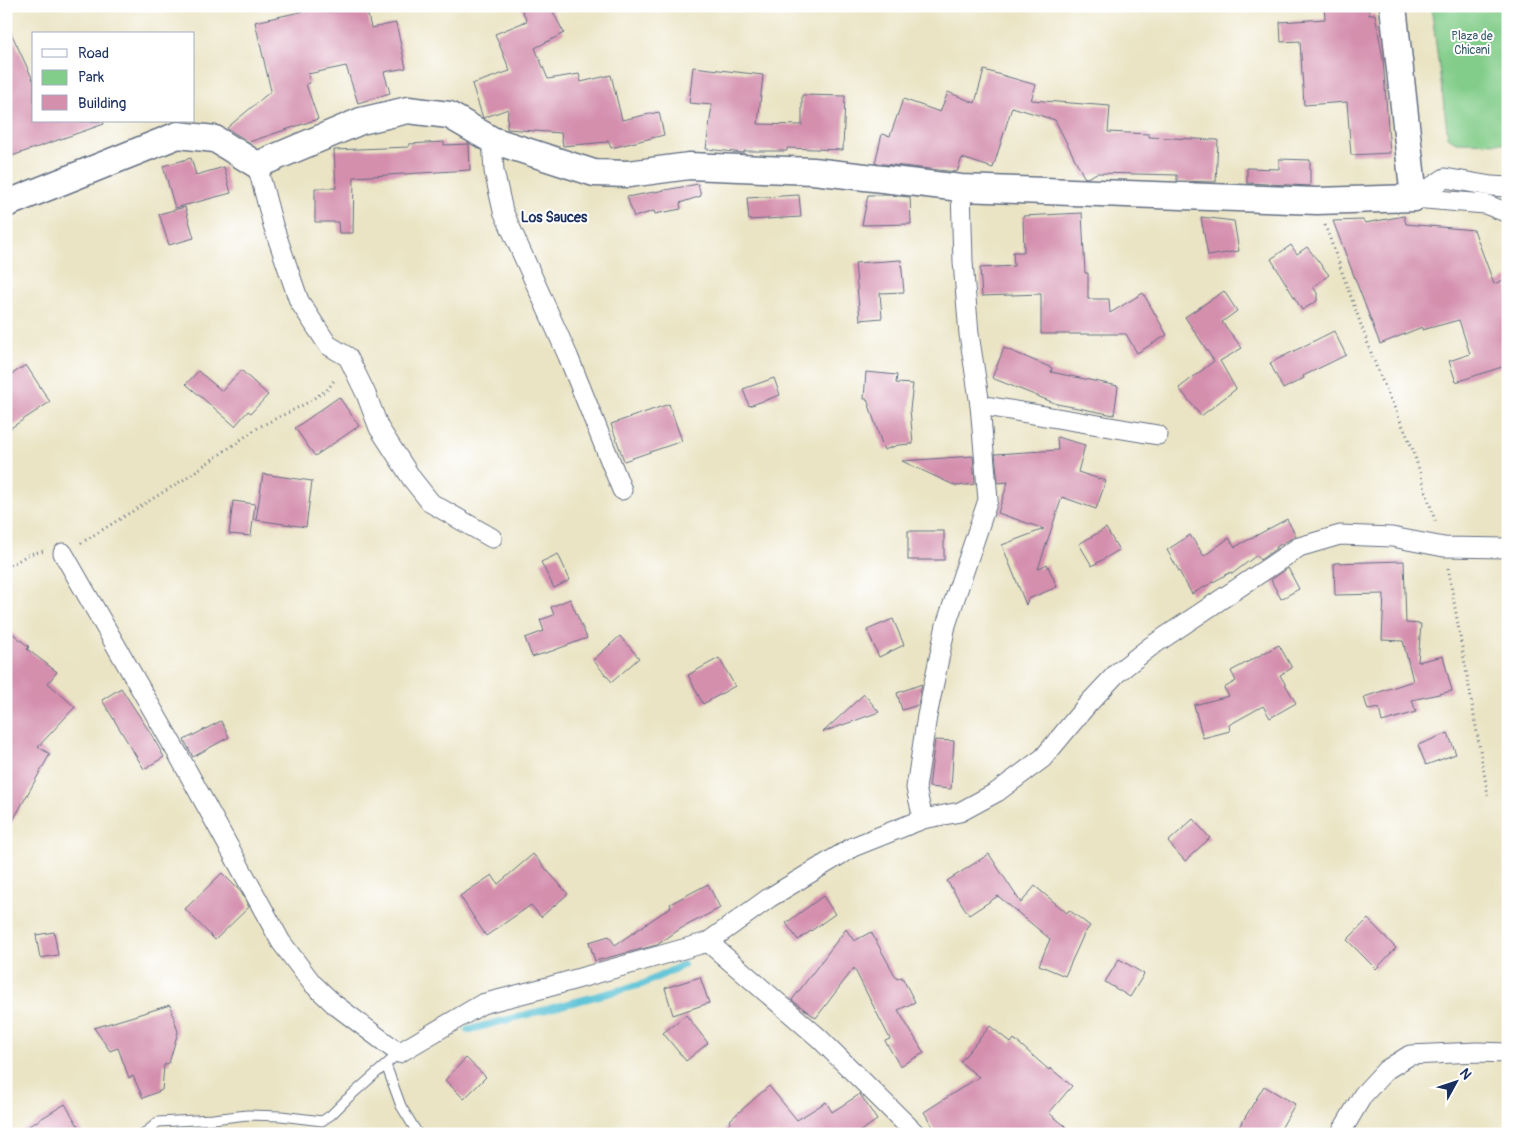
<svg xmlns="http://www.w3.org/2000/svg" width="1514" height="1140" viewBox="0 0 1514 1140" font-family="Pangolin,sans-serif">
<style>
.green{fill:#83cd8a;stroke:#4f7e74}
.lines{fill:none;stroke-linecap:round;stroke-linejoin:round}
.stream{stroke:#59c1d5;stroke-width:7}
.building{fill:#d48fad}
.lane-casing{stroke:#636e82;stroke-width:11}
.street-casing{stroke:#636e82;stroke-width:21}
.secondary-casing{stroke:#636e82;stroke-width:29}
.path{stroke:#636e82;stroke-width:3;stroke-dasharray:1 4;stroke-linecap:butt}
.lane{stroke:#fff;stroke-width:9}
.street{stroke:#fff;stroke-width:19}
.secondary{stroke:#fff;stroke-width:26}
.labels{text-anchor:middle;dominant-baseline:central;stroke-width:4;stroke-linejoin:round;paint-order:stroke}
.park-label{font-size:12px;fill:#3a5e6b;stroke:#fff}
.neighbourhood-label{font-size:14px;font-weight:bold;fill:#1b2f5e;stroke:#fff}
</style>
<rect width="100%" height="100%" fill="#fff"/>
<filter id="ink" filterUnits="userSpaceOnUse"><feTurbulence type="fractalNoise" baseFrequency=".02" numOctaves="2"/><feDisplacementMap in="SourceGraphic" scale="10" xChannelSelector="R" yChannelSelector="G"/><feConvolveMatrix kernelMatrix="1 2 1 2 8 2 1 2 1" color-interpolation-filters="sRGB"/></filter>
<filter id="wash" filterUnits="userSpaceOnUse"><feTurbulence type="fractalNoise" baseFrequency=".0096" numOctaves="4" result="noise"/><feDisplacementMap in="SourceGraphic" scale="20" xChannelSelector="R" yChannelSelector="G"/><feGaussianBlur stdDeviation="1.12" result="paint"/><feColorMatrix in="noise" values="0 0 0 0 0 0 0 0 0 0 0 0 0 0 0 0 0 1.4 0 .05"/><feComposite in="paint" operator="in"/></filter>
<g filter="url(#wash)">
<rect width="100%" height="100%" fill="#eae4c4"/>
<!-- green -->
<polygon class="green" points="1431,6 1508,6 1508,143 1456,142 1448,137"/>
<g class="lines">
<!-- stream -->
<polyline class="stream" points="468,1030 643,984 683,965"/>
</g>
<g id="blocks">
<!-- building -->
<g class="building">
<polygon points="327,6 328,12 354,6 366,6 371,28 396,23 406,68 384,72 390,93 358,103 346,66 308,74 310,83 306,84 318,119 249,142 228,129 227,128 271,91 255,22"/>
<polygon points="520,6 550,6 564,33 535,48 548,79 579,74 581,82 611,75 622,120 659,112 664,135 611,148 608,140 608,142 563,146 561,133 507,129 508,109 483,118 472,84 510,71 495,34 527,21"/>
<polygon points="1324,6 1369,6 1369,15 1375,14 1383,59 1390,153 1351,155 1347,102 1304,105 1300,41 1281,42 1280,22 1325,19"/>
<polygon points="6,22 34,82 34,121 103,121 104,124 6,158"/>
<polygon points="693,67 763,75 758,124 802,125 802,95 845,96 843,150 787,148 787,151 744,151 744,153 706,149 712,105 689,103"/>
<polygon points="984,70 1036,85 1031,100 1110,106 1108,132 1149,134 1149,137 1218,140 1216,182 1177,181 1177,175 1097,173 1087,178 1084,177 1055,120 1012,107 993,168 962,158 957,172 875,163 882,134 890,136 903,99 940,112 948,92 975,103"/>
<polygon points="444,142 444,145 469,144 470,170 354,177 353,233 339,233 338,222 315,222 315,188 336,188 334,150 409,147 409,144"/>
<polygon points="191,158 196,175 224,167 231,193 175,208 163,166"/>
<polygon points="1279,159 1310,160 1310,186 1247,183 1247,168 1279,169"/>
<polygon points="698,184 701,196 680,203 681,209 655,214 654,211 634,217 627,197"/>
<polygon points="799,195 801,217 749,220 747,198"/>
<polygon points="868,195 888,195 910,197 911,224 862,225"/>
<polygon points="185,207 194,238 169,245 159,214"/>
<polygon points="1082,213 1085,273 1088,273 1088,299 1109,299 1110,313 1143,293 1167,335 1137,353 1126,334 1041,334 1041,294 982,296 980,268 1014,266 1013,252 1024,252 1023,216"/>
<polygon points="1404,216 1406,224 1474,230 1494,284 1508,278 1508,365 1456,382 1449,361 1470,354 1459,320 1422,330 1422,327 1380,344 1333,221 1363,220 1365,223"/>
<polygon points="1201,217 1234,221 1239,251 1208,256"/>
<polygon points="1291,245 1297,254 1307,247 1329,275 1313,287 1317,293 1317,301 1302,310 1271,259"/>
<polygon points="901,260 904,292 880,293 882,318 860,320 855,263"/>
<polygon points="1224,291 1237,311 1222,322 1242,348 1220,361 1236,389 1201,416 1179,388 1214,361 1185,317"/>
<polygon points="1334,331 1346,355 1303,376 1304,378 1283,389 1270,363"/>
<polygon points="1004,348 1052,368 1051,372 1118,386 1114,415 1057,404 992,378"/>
<polygon points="26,365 50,402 6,431 6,378"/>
<polygon points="241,370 268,395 251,413 248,411 235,426 186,384 198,371 222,391"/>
<polygon points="866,372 897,375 896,383 913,384 910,409 913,444 898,445 884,450 867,399 864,399"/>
<polygon points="774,378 780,395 749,406 743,389"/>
<polygon points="339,397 359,426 315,456 295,428"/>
<polygon points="669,404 682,441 624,461 611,424"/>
<polygon points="1057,437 1085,445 1078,472 1106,481 1096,509 1062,497 1038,569 1047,564 1057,587 1028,599 1026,605 1002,545 1044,529 998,513 1008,482 998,483 995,454 1058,450"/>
<polygon points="973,456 975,484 956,486 902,461"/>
<polygon points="263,474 312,481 306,527 256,520"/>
<polygon points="233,501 255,504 251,536 229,534"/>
<polygon points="1287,519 1296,536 1276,547 1277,548 1260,560 1257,555 1232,574 1231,572 1192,594 1167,550 1190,535 1204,556 1229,538 1235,547"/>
<polygon points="1106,528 1119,550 1092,566 1079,544"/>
<rect x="908" y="531" width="36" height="29"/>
<polygon points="558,554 570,580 554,588 541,562"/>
<polygon points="1404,561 1406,623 1421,624 1418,662 1443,656 1452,691 1412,700 1416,712 1382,722 1379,708 1368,710 1364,697 1413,681 1403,641 1382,640 1384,594 1335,595 1334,563"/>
<polygon points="1288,568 1299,589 1281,599 1271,580"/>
<polygon points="570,599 587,638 552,651 532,657 525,638 544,631 540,620 554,615 551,607"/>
<polygon points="893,619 904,645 879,657 867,630"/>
<polygon points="6,628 29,647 27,649 57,672 48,683 75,707 38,747 50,754 6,833"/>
<polygon points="620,636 639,658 612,682 593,660"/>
<polygon points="1279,645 1292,668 1280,675 1296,703 1270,718 1263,706 1229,725 1230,731 1203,738 1194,705 1229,696 1224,688 1236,681 1231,671"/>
<polygon points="719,658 735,686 703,704 688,675"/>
<polygon points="922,684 918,705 902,710 897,693"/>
<polygon points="121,688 151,734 164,757 144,769 102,700"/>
<polygon points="864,694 879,712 823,732"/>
<polygon points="221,721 229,737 193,757 184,740"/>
<polygon points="1448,733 1456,754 1426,765 1418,745"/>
<polygon points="935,740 954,741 951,789 929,787"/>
<polygon points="1193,819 1210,838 1185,861 1168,842"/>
<polygon points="533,854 568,894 541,917 531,905 486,936 460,896 492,875 498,884"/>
<polygon points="989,854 1021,903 1035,886 1067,913 1069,910 1090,926 1084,934 1065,976 1039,965 1050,939 998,896 969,915 947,881"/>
<polygon points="222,873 241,892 249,907 215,940 185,909"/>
<polygon points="708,884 720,908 680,929 657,945 595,961 589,942 609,936 615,945 671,907 670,904"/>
<polygon points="823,896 835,914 798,940 786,923"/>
<polygon points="1368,919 1396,948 1376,969 1347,940"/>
<polygon points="846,929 854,941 871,932 897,979 902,977 915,1002 898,1010 924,1053 900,1066 885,1041 890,1039 854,968 816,1018 792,1000"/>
<polygon points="54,932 58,955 40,958 36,935"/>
<polygon points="1119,959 1144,974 1130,997 1105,982"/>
<polygon points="700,977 709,1003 673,1015 665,988"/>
<polygon points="170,1005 178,1032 169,1063 164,1065 162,1090 143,1098 133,1076 129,1078 118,1048 110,1051 94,1028"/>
<polygon points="686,1015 708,1043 686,1061 663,1033"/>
<polygon points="990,1026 1011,1043 1014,1039 1049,1070 1050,1068 1072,1086 1049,1113 1075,1134 937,1134 924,1112 979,1077 960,1062"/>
<polygon points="466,1058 486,1077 464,1099 445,1080"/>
<polygon points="769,1086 797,1120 826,1102 832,1112 860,1094 877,1120 856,1134 722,1134 731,1122 730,1120"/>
<polygon points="1264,1086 1295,1104 1278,1134 1235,1134"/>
<polygon points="65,1104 83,1134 16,1134"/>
</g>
</g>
</g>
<g filter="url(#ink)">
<use href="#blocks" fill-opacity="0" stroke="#636e82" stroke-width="1"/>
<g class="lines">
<!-- lane casing -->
<g class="lane-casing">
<g id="lane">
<polyline points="386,1065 401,1106 418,1134"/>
<polyline points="144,1134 158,1122 213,1119 247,1115 281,1116 322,1121 331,1115 347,1099 399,1053"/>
</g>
</g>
<!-- street casing -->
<g class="street-casing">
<g id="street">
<polyline points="492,140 494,171 503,211 568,356 622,490"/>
<polyline points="257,165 273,225 299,301 328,345 348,357 366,394 379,428 412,479 431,503 492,538"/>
<polyline points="1414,198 1445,178 1491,186 1508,187"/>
<polyline points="1414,198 1485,204 1508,213"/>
<polyline points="980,405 1158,435"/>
<polyline points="63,553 179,756 281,942 312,983 334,1004 399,1053 482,1004 548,987 708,942 769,898 853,847 923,819 960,812 997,792 1043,758 1087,705 1117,673 1150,647 1299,547 1340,535 1392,537 1444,547 1508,548"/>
<polyline points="923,819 916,788 927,716 946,625 988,500 980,405 969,334 963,262 961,188"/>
<polyline points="708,942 819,1038 916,1134"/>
<polyline points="1340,1134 1363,1095 1386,1070 1410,1055 1477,1052 1508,1053"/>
</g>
</g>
<!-- secondary casing -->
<g class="secondary-casing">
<polyline id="secondary" points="6,204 178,135 215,139 257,165 361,121 408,110 449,115 492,140 594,173 629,174 689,166 813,171 961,188 1317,201 1414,198 1393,6"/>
</g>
<!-- path -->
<g class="path">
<polyline points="1325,225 1377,369 1412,447 1436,524"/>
<polyline points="81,543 183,480 259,427 305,404 328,389 335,379"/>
<polyline points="6,568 29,554 44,551"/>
<polyline points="1448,568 1488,795"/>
</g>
<!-- lane -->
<use href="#lane" class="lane"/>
<!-- street -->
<use href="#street" class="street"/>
<!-- secondary -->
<use href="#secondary" class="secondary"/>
</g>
</g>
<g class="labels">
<!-- park labels -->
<g class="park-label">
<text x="1472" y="36">Plaza de<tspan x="1472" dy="14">Chicani</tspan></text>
</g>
<!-- neighbourhood labels -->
<g class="neighbourhood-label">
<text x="554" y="217">Los Sauces</text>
</g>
</g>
<!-- margin -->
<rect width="1514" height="1140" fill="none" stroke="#fff" stroke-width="25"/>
<!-- legend -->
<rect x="32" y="32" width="162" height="90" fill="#ffffff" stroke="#a4acbf"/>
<rect x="42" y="49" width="25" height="8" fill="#ffffff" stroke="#a4acbf"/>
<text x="78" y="58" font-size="15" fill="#1b2f5e">Road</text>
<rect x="42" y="70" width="25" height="15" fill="#83cd8a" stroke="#a4acbf"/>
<text x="78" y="82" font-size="15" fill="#1b2f5e">Park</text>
<rect x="42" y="95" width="25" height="15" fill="#d48fad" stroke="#a4acbf"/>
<text x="78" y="108" font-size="15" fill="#1b2f5e">Building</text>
<!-- north arrow -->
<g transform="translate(1456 1082) rotate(50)" stroke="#ffffff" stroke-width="4" paint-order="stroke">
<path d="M0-4L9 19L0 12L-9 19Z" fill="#1b2f5e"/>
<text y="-8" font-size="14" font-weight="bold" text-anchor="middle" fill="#1b2f5e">N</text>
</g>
</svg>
